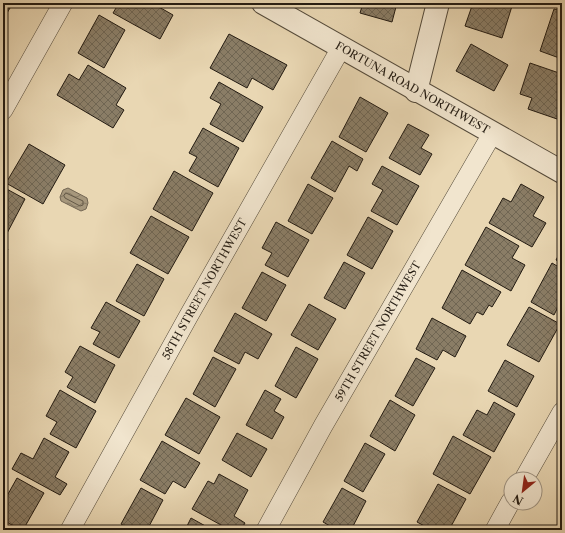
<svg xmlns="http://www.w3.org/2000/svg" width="565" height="533" viewBox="0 0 565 533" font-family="'Libre Caslon Text',serif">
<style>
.water{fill:url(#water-waves);stroke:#726552}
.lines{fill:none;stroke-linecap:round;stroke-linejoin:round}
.shore{stroke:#645947;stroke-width:1}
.building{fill:url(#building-cross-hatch);stroke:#231b12}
.minor-casing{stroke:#544a3a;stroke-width:20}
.tertiary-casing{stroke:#544a3a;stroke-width:24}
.minor{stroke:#f1e5ce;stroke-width:19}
.tertiary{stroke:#f1e5ce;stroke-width:22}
.labels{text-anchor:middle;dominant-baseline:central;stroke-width:3;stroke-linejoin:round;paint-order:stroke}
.street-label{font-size:11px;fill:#231b12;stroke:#f1e5ce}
</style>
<defs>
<pattern id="water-waves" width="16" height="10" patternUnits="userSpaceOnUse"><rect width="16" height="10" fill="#a6977c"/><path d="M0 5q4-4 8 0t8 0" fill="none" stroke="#877a64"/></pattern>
<pattern id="building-cross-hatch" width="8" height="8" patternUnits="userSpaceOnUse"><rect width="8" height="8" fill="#8a7d66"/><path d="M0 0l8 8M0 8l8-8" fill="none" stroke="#706653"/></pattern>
</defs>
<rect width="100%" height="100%" fill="#e9d7b3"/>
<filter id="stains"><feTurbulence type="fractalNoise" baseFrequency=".005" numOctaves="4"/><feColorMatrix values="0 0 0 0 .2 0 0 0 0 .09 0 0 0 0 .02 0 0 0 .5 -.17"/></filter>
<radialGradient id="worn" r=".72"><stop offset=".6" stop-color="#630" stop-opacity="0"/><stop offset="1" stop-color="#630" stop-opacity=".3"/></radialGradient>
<!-- water -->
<polygon class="water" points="68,188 87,198 88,203 86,209 81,211 61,201 60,197 63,190"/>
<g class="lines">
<!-- shore -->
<polygon class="shore" points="66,193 83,201 83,205 80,206 65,198 64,196"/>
</g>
<!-- building -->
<g class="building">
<polygon points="3,3 13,3 7,13 3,11"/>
<polygon points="119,3 152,3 173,15 160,39 113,13"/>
<polygon points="363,3 397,3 392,22 360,13"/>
<polygon points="473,3 513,3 502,38 465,26"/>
<polygon points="554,9 562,11 562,59 540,51"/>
<polygon points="99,15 125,30 104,68 78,53"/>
<polygon points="229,34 287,65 273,90 252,78 247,88 210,68"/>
<polygon points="471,44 508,65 494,91 456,71"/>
<polygon points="530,63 562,74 562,115 560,120 528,109 532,98 520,94"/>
<polygon points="88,65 126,88 116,105 124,110 113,128 57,95 69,74 79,80"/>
<polygon points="219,82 263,107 243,142 210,124 221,104 210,98"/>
<polygon points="360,97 388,113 366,152 339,137"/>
<polygon points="408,124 429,135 421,148 432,154 420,175 389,158"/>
<polygon points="203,128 239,148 218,187 189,171 197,157 189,153"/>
<polygon points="332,141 363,159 357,171 349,166 335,192 311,178"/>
<polygon points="29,144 65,165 43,204 6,183"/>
<polygon points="382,166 419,186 397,225 371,211 383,190 372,184"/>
<polygon points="174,171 213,193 192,231 153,209"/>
<polygon points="308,184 333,198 312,234 288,221"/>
<polygon points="521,184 544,197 533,216 546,223 532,247 489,223 503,198 511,202"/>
<polygon points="3,187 25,199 4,239 3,238"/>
<polygon points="151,216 189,237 168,274 130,253"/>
<polygon points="368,217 393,231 372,269 347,255"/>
<polygon points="276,222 309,240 288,277 265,265 272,253 262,248"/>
<polygon points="486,227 519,246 512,258 525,265 511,291 465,265"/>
<polygon points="3,246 8,249 3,259"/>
<polygon points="562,249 562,263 556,260"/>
<polygon points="344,262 365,273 345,309 324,298"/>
<polygon points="552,263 562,269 562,303 560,303 554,315 531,302"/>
<polygon points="137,264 164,279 144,316 116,301"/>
<polygon points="462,270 501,292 492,307 489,305 483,315 477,312 470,324 442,308"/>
<polygon points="262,272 286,285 266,321 242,308"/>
<polygon points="106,302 140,321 119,358 93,344 100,332 91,328"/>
<polygon points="309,304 336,319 318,350 291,335"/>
<polygon points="529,307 560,324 539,362 507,345"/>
<polygon points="235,313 272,334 258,359 245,352 239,364 214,351"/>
<polygon points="432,318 466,336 455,357 443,350 437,360 416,349"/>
<polygon points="80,346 115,365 95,403 67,387 73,377 65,372"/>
<polygon points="296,347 318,359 296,398 275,386"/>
<polygon points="213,357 236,369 215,407 193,394"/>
<polygon points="416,358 435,368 413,406 395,396"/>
<polygon points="505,360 534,376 517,407 488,391"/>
<polygon points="60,390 96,411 76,448 50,434 57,422 46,416"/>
<polygon points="265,390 281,399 274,411 284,417 272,439 246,425"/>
<polygon points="186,398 220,417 199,454 165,435"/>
<polygon points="390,400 415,415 395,451 370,436"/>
<polygon points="494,402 515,414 494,452 463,435 477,410 487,415"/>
<polygon points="237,433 267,449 251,477 222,460"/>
<polygon points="453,436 491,457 470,494 433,474"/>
<polygon points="44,438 69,452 55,477 67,484 60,495 12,469 21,453 33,459"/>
<polygon points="162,441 200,463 185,488 173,481 165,494 140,480"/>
<polygon points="365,443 385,454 363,492 344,481"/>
<polygon points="219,474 248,490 234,516 245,523 241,530 230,530 192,509 208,481 214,484"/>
<polygon points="17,478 44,493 23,530 21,530 3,520 3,503"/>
<polygon points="438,484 466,499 449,530 432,530 417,522"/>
<polygon points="141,488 163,500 147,530 131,530 121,524"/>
<polygon points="342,488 366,501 351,530 337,530 323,522"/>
<polygon points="191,518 209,528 207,530 185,530"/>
</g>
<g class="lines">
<!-- minor casing -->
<g class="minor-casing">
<g id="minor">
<polyline points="3,110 63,3"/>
<polyline points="524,479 562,412"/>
<path id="s1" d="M70,530L188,317L341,48"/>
<path id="s2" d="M266,530L323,426L492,134"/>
<polyline points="495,530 511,501"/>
</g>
</g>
<!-- tertiary casing -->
<g class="tertiary-casing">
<g id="tertiary">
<path id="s3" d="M263,3L562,172"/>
<polyline points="416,91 438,3"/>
</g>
</g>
<!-- minor -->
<use href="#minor" class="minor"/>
<!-- tertiary -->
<use href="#tertiary" class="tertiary"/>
</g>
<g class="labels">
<!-- street labels -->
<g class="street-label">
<text stroke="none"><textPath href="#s3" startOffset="172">FORTUNA ROAD NORTHWEST</textPath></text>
<text stroke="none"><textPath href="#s1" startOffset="276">58TH STREET NORTHWEST</textPath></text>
<text stroke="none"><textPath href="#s2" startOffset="228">59TH STREET NORTHWEST</textPath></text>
</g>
</g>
<!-- margin -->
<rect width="565" height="533" fill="none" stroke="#e9d7b3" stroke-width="16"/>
<rect x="4" y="4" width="557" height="525" fill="none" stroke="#231b12" stroke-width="2"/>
<rect x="8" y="8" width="549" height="517" fill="none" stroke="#231b12"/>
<!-- north arrow -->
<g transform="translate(523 491) rotate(209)"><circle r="19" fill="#f1e5ce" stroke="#9f9483"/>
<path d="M0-3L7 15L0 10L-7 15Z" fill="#8f2418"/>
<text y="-6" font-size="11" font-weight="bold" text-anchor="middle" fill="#231b12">N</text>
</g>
<rect width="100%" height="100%" filter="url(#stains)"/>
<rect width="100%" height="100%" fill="url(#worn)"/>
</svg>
